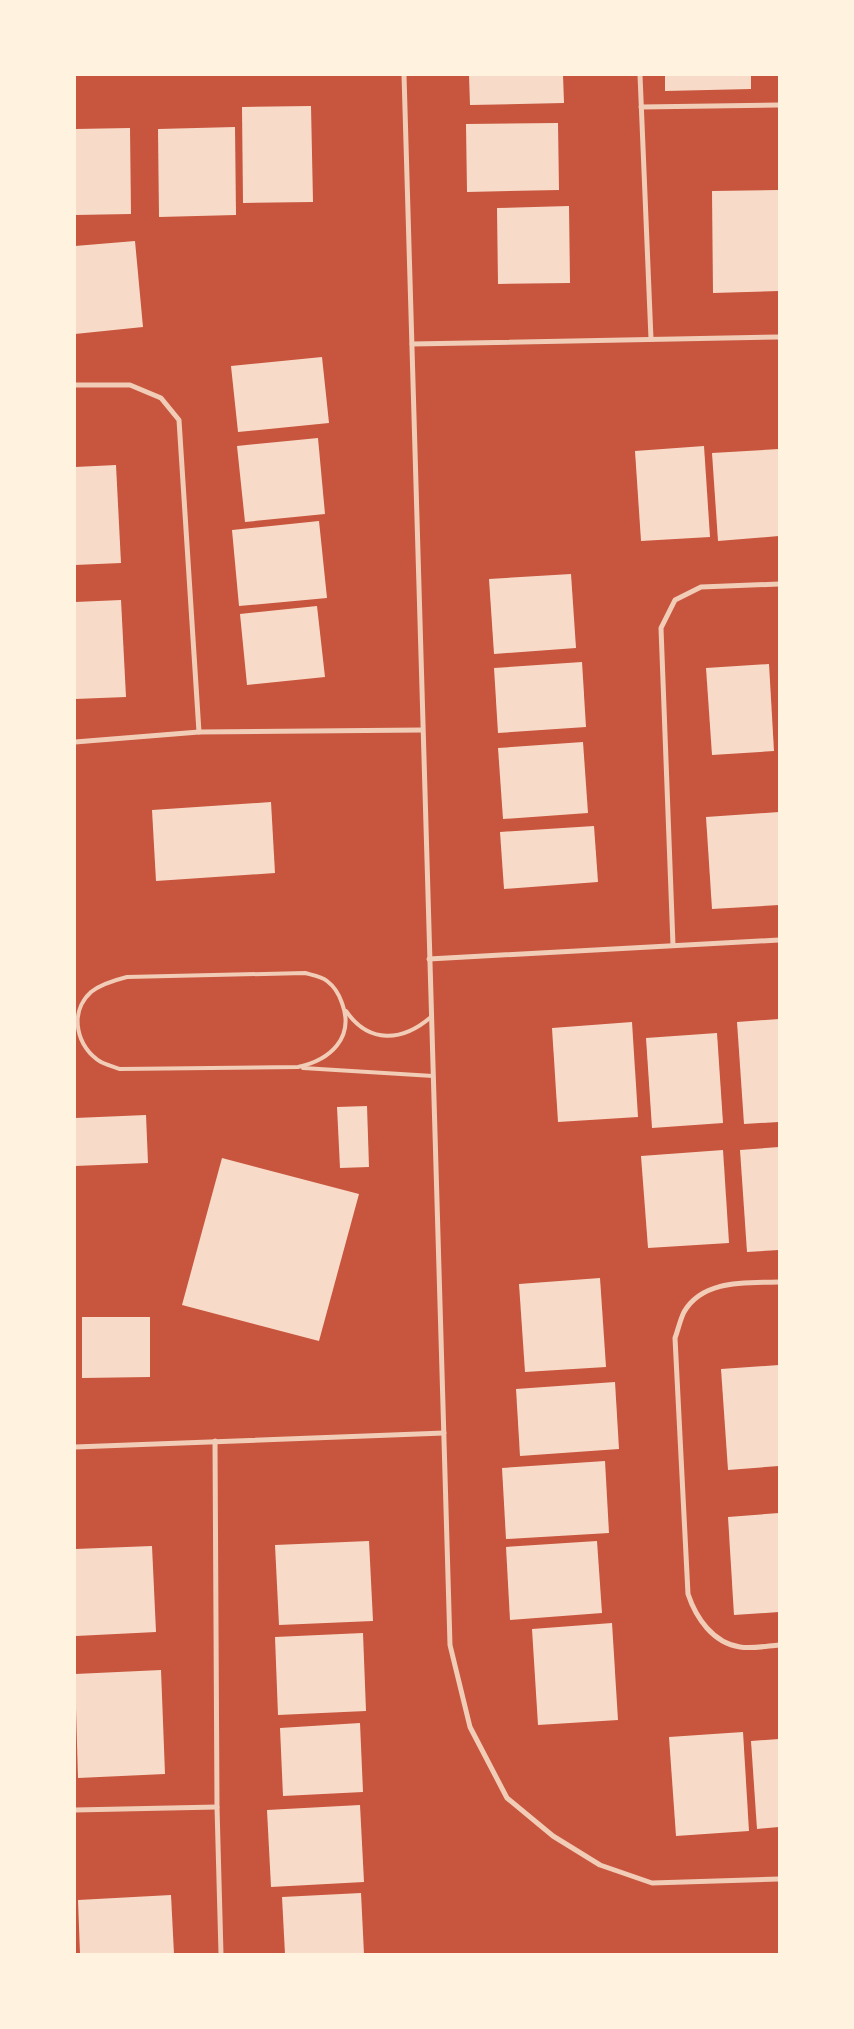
<svg xmlns="http://www.w3.org/2000/svg" width="854" height="2029" viewBox="0 0 854 2029" font-family="Rubik,sans-serif">
<style>
.building{fill:#f7dbc8}
.lines{fill:none;stroke-linecap:round;stroke-linejoin:round}
.service{stroke:#f1ccb7;stroke-width:4}
.minor{stroke:#f1ccb7;stroke-width:5}
</style>
<rect width="100%" height="100%" fill="#c8553d"/>
<!-- building -->
<g class="building">
<polygon points="469,75 563,75 564,103 470,105"/>
<polygon points="665,75 751,75 751,89 665,91"/>
<polygon points="311,106 313,202 243,203 242,107"/>
<polygon points="558,123 559,190 467,192 466,124"/>
<polygon points="235,127 236,215 159,217 158,129"/>
<polygon points="130,128 131,214 75,215 75,129"/>
<polygon points="779,190 779,291 713,293 712,191"/>
<polygon points="569,206 570,283 498,284 497,208"/>
<polygon points="135,241 143,327 75,334 75,246"/>
<polygon points="322,357 329,423 238,432 231,366"/>
<polygon points="318,438 325,514 245,522 237,446"/>
<polygon points="704,446 710,537 641,541 635,451"/>
<polygon points="779,449 779,536 718,541 712,453"/>
<polygon points="116,465 121,563 75,565 75,467"/>
<polygon points="319,521 327,598 239,606 232,530"/>
<polygon points="571,574 576,648 494,654 489,579"/>
<polygon points="121,600 126,697 75,699 75,602"/>
<polygon points="317,606 325,677 247,685 240,614"/>
<polygon points="582,662 586,727 498,733 494,668"/>
<polygon points="769,664 774,751 712,755 706,668"/>
<polygon points="583,742 588,813 503,819 498,748"/>
<polygon points="271,802 275,873 156,881 152,810"/>
<polygon points="779,812 779,905 712,909 706,817"/>
<polygon points="594,826 598,882 504,889 500,832"/>
<polygon points="779,1019 779,1122 744,1124 737,1022"/>
<polygon points="632,1022 638,1117 558,1122 552,1028"/>
<polygon points="717,1033 723,1123 652,1128 646,1038"/>
<polygon points="367,1106 369,1167 340,1168 337,1107"/>
<polygon points="146,1115 148,1163 75,1166 75,1118"/>
<polygon points="779,1147 779,1250 747,1252 740,1150"/>
<polygon points="723,1150 729,1243 648,1248 641,1156"/>
<polygon points="222,1158 359,1194 319,1341 182,1305"/>
<polygon points="600,1278 606,1367 525,1372 519,1284"/>
<polygon points="82,1317 150,1317 150,1377 82,1378"/>
<polygon points="779,1365 779,1466 728,1470 721,1369"/>
<polygon points="615,1382 619,1449 520,1456 516,1389"/>
<polygon points="605,1461 609,1533 506,1539 502,1468"/>
<polygon points="779,1513 779,1612 734,1615 728,1517"/>
<polygon points="369,1541 373,1621 279,1625 275,1545"/>
<polygon points="597,1541 602,1613 510,1620 506,1547"/>
<polygon points="152,1546 156,1632 76,1636 75,1549"/>
<polygon points="612,1623 618,1720 538,1725 532,1629"/>
<polygon points="363,1633 366,1711 278,1715 275,1637"/>
<polygon points="161,1670 165,1774 78,1778 75,1674"/>
<polygon points="360,1723 363,1792 283,1796 280,1728"/>
<polygon points="743,1732 749,1831 676,1836 669,1737"/>
<polygon points="779,1739 779,1827 757,1829 751,1741"/>
<polygon points="360,1805 364,1882 271,1887 267,1810"/>
<polygon points="361,1893 364,1954 285,1954 282,1897"/>
<polygon points="171,1895 174,1954 80,1954 78,1900"/>
</g>
<g class="lines">
<!-- service -->
<g class="service">
<path d="M305,973C312,975 321,976 327,981C335,987 339,994 342,1003C355,1038 330,1060 298,1067L120,1069C114,1067 107,1065 101,1062C77,1048 68,1013 91,992C101,984 115,980 127,977Z"/>
<path d="M346,1011C369,1044 402,1042 431,1017"/>
<polyline points="303,1068 433,1076"/>
</g>
<!-- minor -->
<g class="minor">
<polyline points="404,75 450,1645 470,1727 507,1798 553,1836 600,1865 652,1883 779,1879"/>
<polyline points="640,75 651,339"/>
<polyline points="641,107 779,105"/>
<polyline points="412,344 779,337"/>
<polyline points="75,385 130,385 161,398 179,420 199,732"/>
<polyline points="75,742 199,732 422,730"/>
<polyline points="673,945 661,628 675,600 701,587 779,584"/>
<polyline points="429,959 779,940"/>
<path d="M779,1282C747,1283 703,1279 684,1312C680,1320 678,1330 675,1338L688,1594C696,1618 713,1643 740,1647C752,1649 767,1646 779,1645"/>
<polyline points="215,1441 217,1807 221,1954"/>
<polyline points="75,1447 444,1433"/>
<polyline points="75,1810 217,1807"/>
</g>
</g>
<!-- border -->
<rect width="854" height="2029" fill="none" stroke="#fff3e0" stroke-width="152"/>
</svg>
